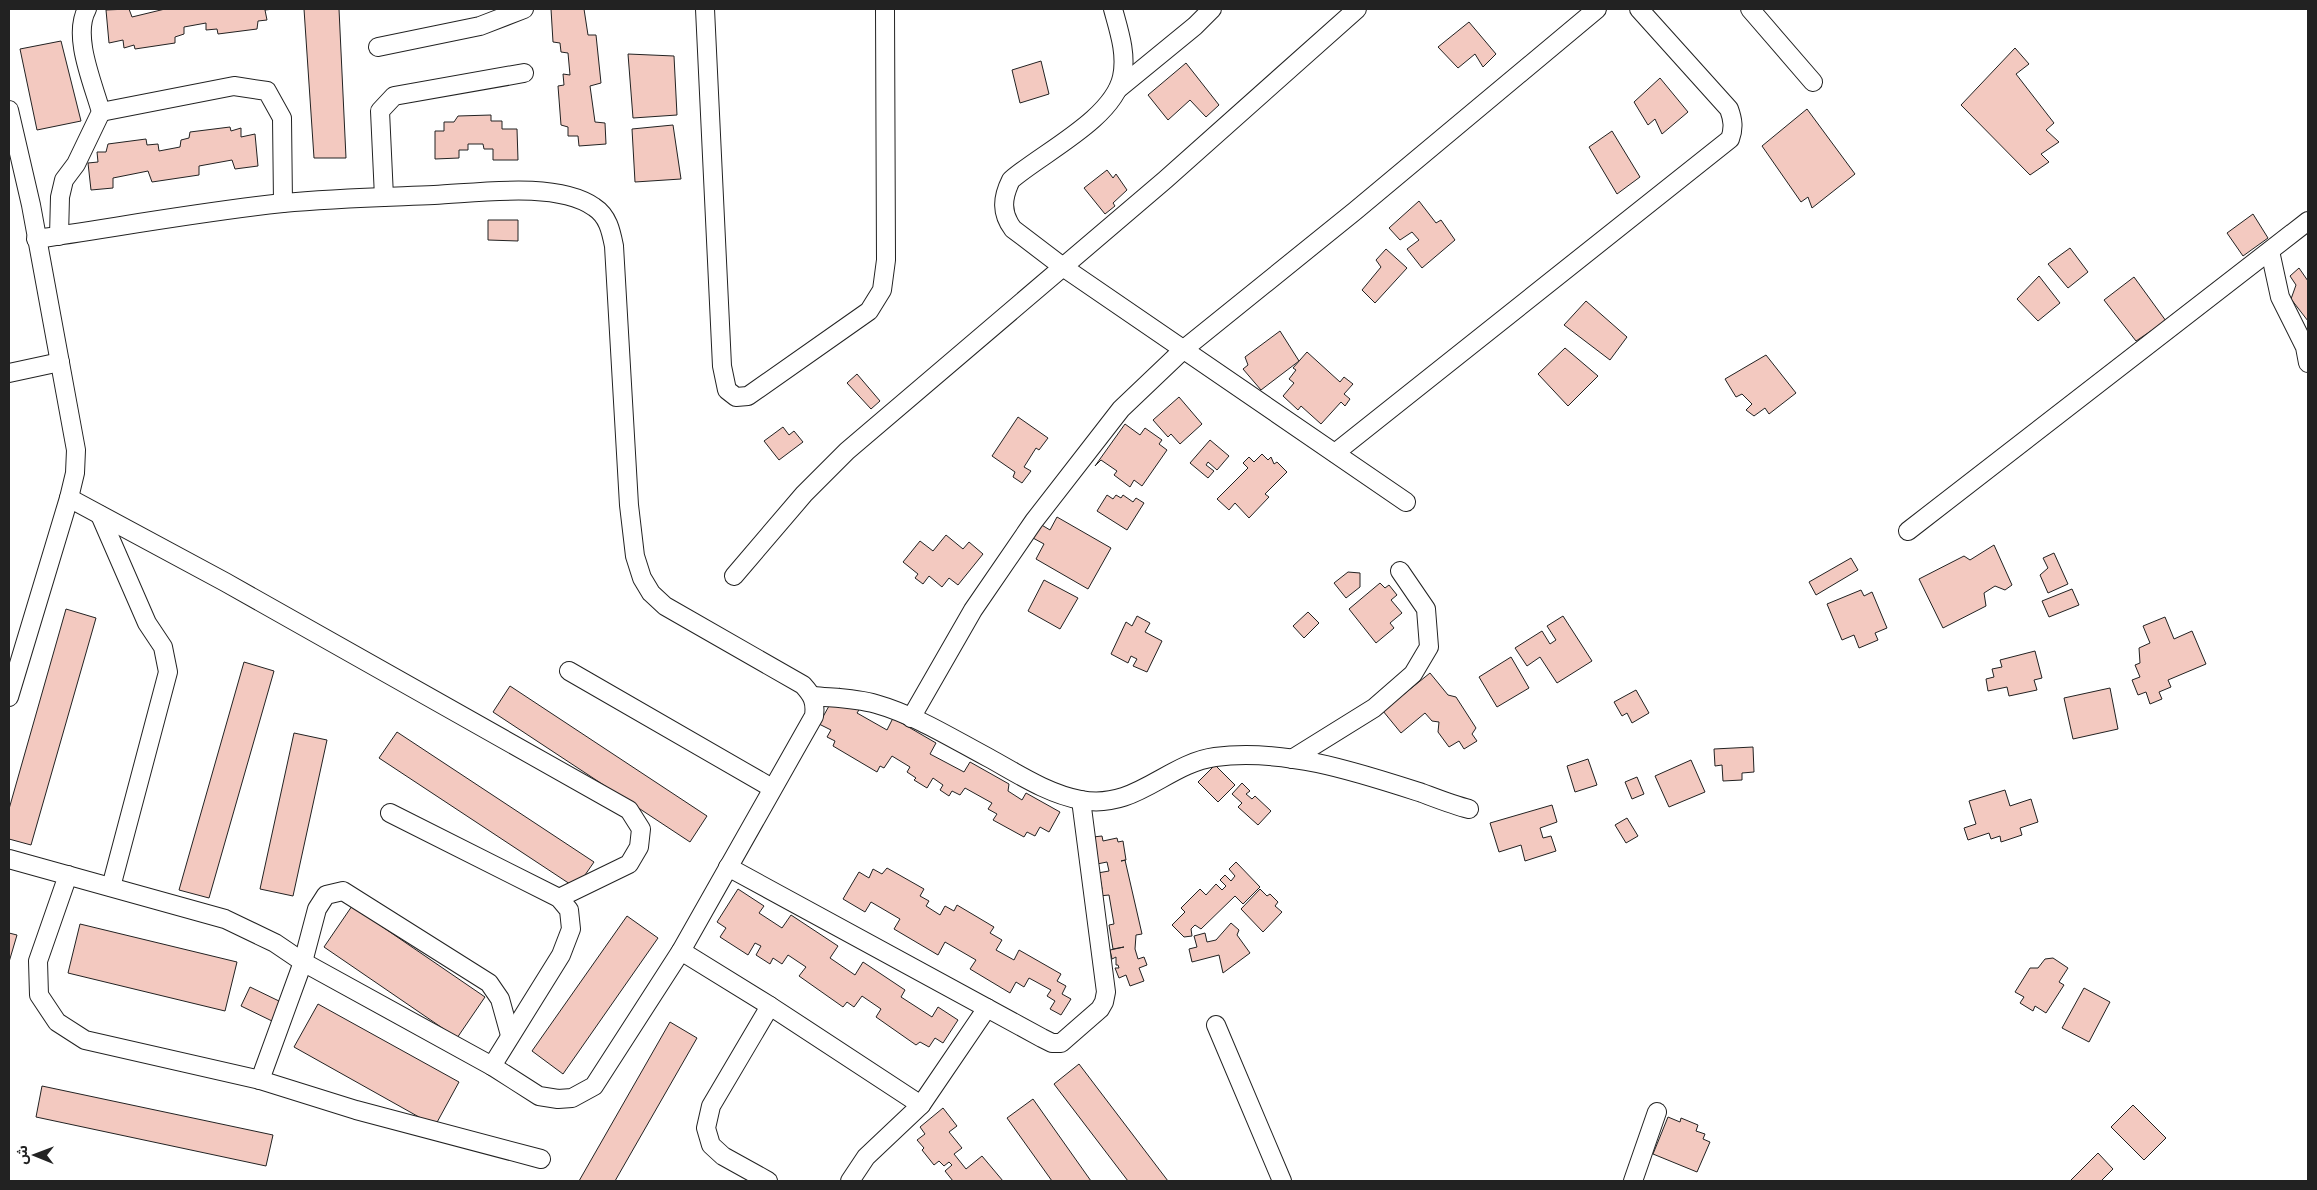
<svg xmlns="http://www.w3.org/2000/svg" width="2317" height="1190" viewBox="0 0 2317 1190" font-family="'PT Sans Narrow','Noto Sans Arabic',sans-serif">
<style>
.building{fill:#f3c9c0;stroke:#222}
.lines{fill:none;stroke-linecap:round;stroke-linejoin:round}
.minor-casing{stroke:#222;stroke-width:20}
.minor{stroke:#fff;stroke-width:18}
</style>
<rect width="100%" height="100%" fill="#fff"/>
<!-- building -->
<g class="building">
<polygon points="129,9 132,17 165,9 274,9 265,10 267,20 258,21 257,29 218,34 217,29 206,30 206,23 184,27 184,34 175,37 175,43 135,49 134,45 124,48 123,40 109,43 106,10"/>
<polygon points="304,9 339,9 346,158 314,158"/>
<polygon points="551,9 584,9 588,35 596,35 601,83 590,86 595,122 605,123 606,144 579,146 578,136 568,136 568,127 561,125 558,86 564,85 563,74 570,75 568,53 561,52 560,43 553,42"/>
<polygon points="1469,22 1496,54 1483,67 1475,54 1458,68 1438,47"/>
<polygon points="61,41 81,121 37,130 20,49"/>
<polygon points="2015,48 2029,64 2016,74 2054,123 2046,130 2059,142 2041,154 2049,162 2030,175 1961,105"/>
<polygon points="628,54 674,56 677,115 633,118"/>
<polygon points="1041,61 1049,94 1020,103 1012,70"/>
<polygon points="1186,63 1219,105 1206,117 1190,100 1168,120 1148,95"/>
<polygon points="1660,78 1688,112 1662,134 1655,119 1648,125 1634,102"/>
<polygon points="1807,109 1855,174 1812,208 1808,197 1801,202 1762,146"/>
<polygon points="491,115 491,121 502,121 502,129 517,129 518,160 493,160 493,149 484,149 483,144 468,144 468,150 459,150 459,158 435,159 435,131 444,131 444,122 454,122 458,116"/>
<polygon points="673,125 681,179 635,182 632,129"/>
<polygon points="230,127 231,131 241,128 241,137 255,134 258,166 235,169 232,160 199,166 199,175 152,182 148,171 113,178 113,188 91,190 88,163 98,162 97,152 106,152 108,144 146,139 147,145 158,144 159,151 180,147 181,140 189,138 190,132"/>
<polygon points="1612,131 1640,177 1617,194 1589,147"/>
<polygon points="1107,170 1113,178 1116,174 1127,190 1113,203 1115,206 1105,214 1084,188"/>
<polygon points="1419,201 1436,223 1441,220 1455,240 1422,268 1407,249 1419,240 1412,232 1400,240 1389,228"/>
<polygon points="2253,214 2268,238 2243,256 2227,233"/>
<polygon points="488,220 518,220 518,241 488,240"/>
<polygon points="2070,248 2088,272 2068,288 2048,264"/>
<polygon points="1386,249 1407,268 1375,303 1362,290 1381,267 1376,260"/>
<polygon points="2299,268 2308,281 2308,321 2291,299 2296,285 2290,276"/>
<polygon points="2039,276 2060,303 2038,321 2017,299"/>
<polygon points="2134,277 2166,321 2136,341 2104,300"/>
<polygon points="1586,301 1627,337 1610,360 1564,325"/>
<polygon points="1280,331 1299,361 1261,390 1243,369 1248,365 1245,357"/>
<polygon points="1565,348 1598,376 1568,406 1538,374"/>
<polygon points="1307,352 1340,382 1344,377 1353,384 1344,394 1350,399 1345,406 1341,402 1321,424 1301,406 1298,410 1283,396 1294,383 1289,379 1296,370 1293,368"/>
<polygon points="1766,355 1796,393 1769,414 1765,408 1754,416 1746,410 1752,404 1742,394 1736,397 1725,379"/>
<polygon points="857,374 880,401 871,409 847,383"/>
<polygon points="1179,397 1202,424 1180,444 1171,434 1168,437 1153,420"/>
<polygon points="1018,417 1048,438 1039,450 1036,448 1024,467 1031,471 1022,483 1013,477 1015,472 992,456"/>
<polygon points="1125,424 1140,435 1145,428 1162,440 1159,444 1167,450 1142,486 1134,480 1130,487 1114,475 1117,471 1101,460 1095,466"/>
<polygon points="783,427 789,435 794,431 803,442 779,460 764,441"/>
<polygon points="1210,440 1229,456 1217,470 1208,462 1206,465 1214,471 1208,478 1190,463"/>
<polygon points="1262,454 1268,460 1271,457 1274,464 1277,462 1287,472 1265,494 1269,497 1249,518 1235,503 1229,510 1217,499 1248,468 1243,463 1249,457 1254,462"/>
<polygon points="1107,495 1113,499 1116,495 1121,498 1123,495 1133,502 1136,498 1144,503 1127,530 1097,511"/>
<polygon points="1057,517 1111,548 1088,589 1036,559 1044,544 1033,538 1040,524 1050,530"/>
<polygon points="946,535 963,549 969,542 983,554 958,585 949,578 942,587 929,576 923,584 915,578 918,574 903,562 920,541 933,551"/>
<polygon points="1994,545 2012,585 2005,590 1995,586 1984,593 1986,606 1943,628 1919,579 1964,556 1970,560"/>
<polygon points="2054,553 2068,584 2048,593 2040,575 2048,568 2043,558"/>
<polygon points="1851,558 1858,570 1816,595 1809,582"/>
<polygon points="1348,572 1360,573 1360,587 1346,598 1334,583"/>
<polygon points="1044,580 1078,598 1060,629 1028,611"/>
<polygon points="1380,583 1385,588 1389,585 1397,595 1391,600 1402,613 1390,623 1394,628 1376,643 1349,609"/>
<polygon points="2072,589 2079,605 2049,617 2042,601"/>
<polygon points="1861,590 1864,596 1872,592 1887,628 1875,633 1878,640 1859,648 1854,635 1842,640 1827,604"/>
<polygon points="66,609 96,618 31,845 9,839 9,809"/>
<polygon points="1308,612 1319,623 1304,638 1293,626"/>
<polygon points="1137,616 1150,623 1145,632 1162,641 1147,672 1133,666 1137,659 1131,656 1128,663 1111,654 1126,622 1132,626"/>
<polygon points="1563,616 1592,661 1557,683 1540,657 1527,666 1515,648 1542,631 1550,644 1556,640 1547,626"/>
<polygon points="2165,617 2174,639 2192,631 2206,664 2168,680 2171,687 2159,692 2162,699 2150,704 2146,692 2138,695 2132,680 2140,677 2135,665 2140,663 2139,648 2150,643 2143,626"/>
<polygon points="2035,651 2042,678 2034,680 2037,690 2009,696 2007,687 1988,691 1986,679 1994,677 1992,669 2002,667 2000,660"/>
<polygon points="1511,657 1529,688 1497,707 1479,677"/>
<polygon points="244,662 274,671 209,898 179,890"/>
<polygon points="1430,673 1448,695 1456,697 1476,728 1472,734 1477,741 1464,749 1459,741 1449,747 1438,732 1439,722 1432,721 1425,713 1401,733 1383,711"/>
<polygon points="510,686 707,816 690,842 493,712"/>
<polygon points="839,688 864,702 857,713 887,730 893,718 936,743 930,754 964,772 970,762 1009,784 1008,791 1022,800 1026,793 1060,812 1049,832 1040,827 1035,836 1027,832 1024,837 993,820 997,814 988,809 992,803 965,788 960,795 952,791 949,796 940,790 943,785 933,778 927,788 914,780 916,778 907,772 910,767 892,756 884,768 880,766 877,772 833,746 835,741 827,737 831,730 819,724"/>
<polygon points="2110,688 2118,729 2073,739 2064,698"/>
<polygon points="1636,690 1649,713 1632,723 1627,713 1622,716 1614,702"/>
<polygon points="397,732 594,862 576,888 379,758"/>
<polygon points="294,733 327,740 293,896 260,889"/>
<polygon points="1753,747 1754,772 1742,773 1742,780 1723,781 1722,765 1715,766 1714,749"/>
<polygon points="1588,759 1597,785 1575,792 1567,766"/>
<polygon points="1691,760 1705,792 1669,807 1655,776"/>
<polygon points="1215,765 1235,785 1218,802 1198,782"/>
<polygon points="1637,777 1644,794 1632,799 1625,782"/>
<polygon points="1242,783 1250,791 1246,794 1252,799 1255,796 1271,811 1258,825 1238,807 1242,803 1232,794"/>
<polygon points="2005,790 2010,806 2031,799 2038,822 2020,828 2022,835 2001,842 2000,836 1991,839 1989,833 1968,840 1964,828 1976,824 1969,801"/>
<polygon points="1552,805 1557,822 1540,828 1543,838 1551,836 1556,851 1525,861 1521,845 1499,852 1490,823"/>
<polygon points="1627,818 1638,836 1626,843 1615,825"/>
<polygon points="1102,836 1103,841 1117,838 1118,842 1123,841 1126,860 1121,861 1125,860 1142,934 1136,935 1135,949 1138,959 1144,957 1147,965 1139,968 1144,981 1130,986 1126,975 1119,978 1115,968 1119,968 1118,965 1116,965 1116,957 1112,959 1110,950 1124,947 1113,949 1109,925 1114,924 1109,895 1099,896 1098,889 1102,889 1100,878 1092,874 1109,871 1107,862 1097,864 1093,837"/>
<polygon points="1236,862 1260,887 1243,904 1235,896 1201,929 1195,925 1191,929 1192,936 1184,937 1172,925 1185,912 1181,908 1200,889 1206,895 1216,884 1222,890 1226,886 1220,880 1225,875 1231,881 1235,876 1229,869"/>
<polygon points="887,868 924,889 920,896 929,901 926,906 940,915 945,906 954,911 957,905 994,927 990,933 1002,940 996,950 1014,960 1019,950 1061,974 1057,981 1066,986 1062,994 1071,999 1061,1015 1050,1009 1055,1001 1047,996 1051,990 1029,978 1024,987 1016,982 1010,993 970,969 976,960 945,942 938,955 894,929 900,919 871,902 865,912 843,899 859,872 869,878 873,869 882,874"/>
<polygon points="738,889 764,906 759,913 782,928 791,915 838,946 830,958 855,975 863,962 905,990 901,997 932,1017 938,1007 958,1020 943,1043 935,1038 929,1047 920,1042 916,1045 876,1017 881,1009 862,996 854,1007 847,1002 843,1007 799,976 806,967 788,955 782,964 773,958 770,964 756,955 761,946 755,943 748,955 720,937 726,928 717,922"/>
<polygon points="1260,889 1267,896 1270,894 1278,902 1275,906 1282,912 1263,932 1241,909"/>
<polygon points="352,906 485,997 457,1038 324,947"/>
<polygon points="627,916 658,938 563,1074 532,1051"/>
<polygon points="1231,923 1239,930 1237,935 1250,953 1223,973 1219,955 1192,962 1189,949 1197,947 1194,936 1205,933 1207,942 1216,940"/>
<polygon points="80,924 237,962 225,1011 68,973"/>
<polygon points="9,933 17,935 9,962"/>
<polygon points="2053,958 2068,968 2059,982 2064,985 2046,1013 2035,1006 2033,1011 2020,1003 2024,997 2015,992 2030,968 2038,968 2045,959"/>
<polygon points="250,987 281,1002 272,1021 241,1006"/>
<polygon points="2084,988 2110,1002 2089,1042 2062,1028"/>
<polygon points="318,1004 459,1082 435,1126 294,1047"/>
<polygon points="670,1022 697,1038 615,1181 579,1181"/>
<polygon points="1079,1064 1168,1181 1128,1181 1054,1084"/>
<polygon points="42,1086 273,1135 266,1166 36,1117"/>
<polygon points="1033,1099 1091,1181 1052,1181 1007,1118"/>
<polygon points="2133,1105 2166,1138 2144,1160 2111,1127"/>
<polygon points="943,1108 957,1126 949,1132 962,1148 954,1154 966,1169 982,1156 1003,1181 953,1181 945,1171 952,1165 949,1162 944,1166 939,1161 934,1165 922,1150 924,1148 917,1140 925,1134 920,1127"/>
<polygon points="1668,1117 1680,1122 1681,1118 1698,1125 1696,1131 1705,1134 1703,1139 1710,1142 1697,1172 1653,1154"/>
<polygon points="2098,1153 2113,1169 2101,1181 2070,1181"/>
</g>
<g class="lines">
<!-- minor casing -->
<g class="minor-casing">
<g id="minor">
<polyline points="705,9 722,366 727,390 736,397 748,396 869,311 882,290 886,260 885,9"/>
<path d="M1113,9C1119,31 1127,54 1122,77C1113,119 1042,153 1011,180C1002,198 1001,213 1013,229L1063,267L1406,502"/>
<polyline points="1750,9 1813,82"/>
<polyline points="378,47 480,26 524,9"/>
<polyline points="1118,89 1195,26 1212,9"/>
<polyline points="9,110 31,205 76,450 75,473 69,498 9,697"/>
<polyline points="101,112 234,86 267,91 282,118 283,203"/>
<polyline points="384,197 380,111 394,96 524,73"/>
<path d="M59,236L60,197L64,180L76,164L101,112C93,83 72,36 87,9"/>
<polyline points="2270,251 2280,297 2305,347 2308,363"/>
<polyline points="9,373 60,362"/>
<path d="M1335,453L1730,139C1734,128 1733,120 1729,109L1639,9"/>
<polyline points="69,498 225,582 629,810 641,829 639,847 629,864 559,898"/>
<polyline points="100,515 147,623 163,647 168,672 111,887"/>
<polyline points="1908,531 2308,221"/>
<polyline points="734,576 804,494 847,451 1165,180 1357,9"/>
<polyline points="569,671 772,788"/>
<path d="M813,696C834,698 856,698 876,704C915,715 953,739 989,758C1018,774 1048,794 1081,800C1136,810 1166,764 1215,757C1285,748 1357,772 1422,793C1438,799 1453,805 1469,809"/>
<polyline points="911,718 973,610 1034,521 1121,409 1184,349 1355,211 1597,9"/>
<polyline points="1292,759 1374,708 1413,674 1429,647 1426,609 1400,571"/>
<polyline points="390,813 559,898 569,910 571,929 561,955 492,1066"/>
<path d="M9,859L225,919L275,943L303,962L492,1066L539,1096L558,1099L572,1098L594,1086L681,951L814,716C816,701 812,695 803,685L665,606L651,593L642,578L635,556L629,505L614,246C611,231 608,216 594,207C556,181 478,193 434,195C384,197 333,198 283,203C200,212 118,227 36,239"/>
<polyline points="728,867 1042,1038 1052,1043 1061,1043 1100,1009 1104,1002 1106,992 1081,800"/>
<polyline points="68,875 38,961 39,995 57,1022 85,1040 260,1080 356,1110 541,1159"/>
<polyline points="681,951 770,1006 921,1105"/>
<polyline points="1216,1025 1282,1181"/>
<polyline points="260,1080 303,962 317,909 326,895 343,891 489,983 500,999 510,1035"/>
<polyline points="768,1181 723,1156 711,1145 706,1128 711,1106 770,1006"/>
<polyline points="850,1181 866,1157 921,1105 987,1008"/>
<polyline points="1633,1181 1657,1112"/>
</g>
</g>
<!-- minor -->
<use href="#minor" class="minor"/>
</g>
<!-- border -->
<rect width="2317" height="1190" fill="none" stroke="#222222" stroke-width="20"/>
<!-- north arrow -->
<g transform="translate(35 1155) rotate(271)" stroke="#ffffff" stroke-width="4" paint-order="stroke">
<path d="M0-4L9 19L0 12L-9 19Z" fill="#222222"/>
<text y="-8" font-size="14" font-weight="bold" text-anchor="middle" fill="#222222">ش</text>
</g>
</svg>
